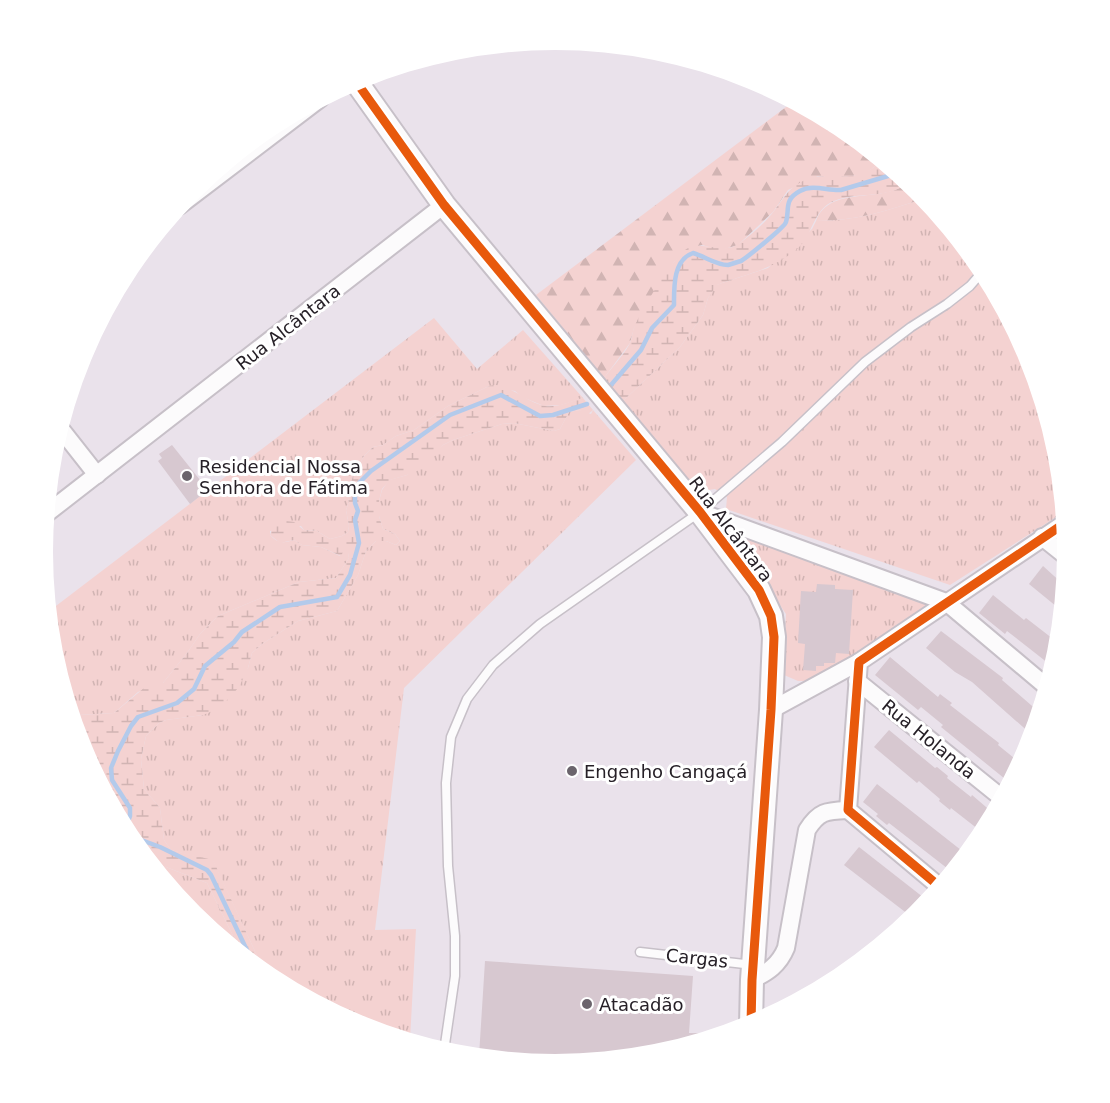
<svg xmlns="http://www.w3.org/2000/svg" width="1110" height="1103" viewBox="0 0 1110 1103" font-family="'DejaVu Sans',sans-serif">
<style>
.grass{fill:url(#grass-tufts)}
.forest{fill:url(#forest-firs)}
.wetland{fill:url(#wetland-marsh)}
.lines{fill:none;stroke-linecap:round;stroke-linejoin:round}
.stream{stroke:#b3caeb;stroke-width:4.5}
.building{fill:#d7c8d0}
.lane-casing{stroke:#c7c0c8;stroke-width:11}
.street-casing{stroke:#c7c0c8;stroke-width:20}
.secondary-casing{stroke:#c7c0c8;stroke-width:26}
.lane{stroke:#fcfbfc;stroke-width:8}
.street{stroke:#fcfbfc;stroke-width:16}
.secondary{stroke:#fcfbfc;stroke-width:22}
.cycleway-casing{stroke:#fff;stroke-width:13}
.cycleway{stroke:#e8590c;stroke-width:9}
.poi-dot{fill:#6b646c;stroke:#fff;stroke-width:2}
.labels{text-anchor:middle;dominant-baseline:central;stroke-width:6;stroke-linejoin:round;paint-order:stroke}
.street-label{font-size:18px;fill:#262027;stroke:#fff}
.poi-label{font-size:18px;fill:#262027;stroke:#fff;text-anchor:start}
</style>
<defs>
<pattern id="grass-tufts" width="24" height="20" patternUnits="userSpaceOnUse" patternTransform="scale(1.5)"><rect width="24" height="20" fill="#f4d2d1"/><path d="M3 7l-1-3M5 7V3M7 7l1-3M15 17l-1-3M17 17v-4M19 17l1-3" fill="none" stroke="#d1b4b3"/></pattern>
<pattern id="forest-firs" width="22" height="20" patternUnits="userSpaceOnUse" patternTransform="scale(1.5)"><rect width="22" height="20" fill="#f4d2d1"/><path d="M5 1l3.5 6h-7zM16 11l3.5 6h-7z" fill="#d1b4b3"/></pattern>
<pattern id="wetland-marsh" width="20" height="14" patternUnits="userSpaceOnUse" patternTransform="scale(1.5)"><rect width="20" height="14" fill="#f4d2d1"/><path d="M1 5h8M5 5V1M11 12h8M15 12V8" fill="none" stroke="#d1b4b3"/></pattern>
</defs>
<rect width="100%" height="100%" fill="#eae2eb"/>
<!-- grass -->
<g class="grass">
<path d="M925,198L981,267L1029,356L1058,452L1064,512L950,585L726,509L727,497L715,489L697,492L623,401L680,347L703,315L708,298L716,285L768,268L812,229L816,221C854,221 888,211 925,198Z"/>
<path d="M434,318L477,369L523,330L583,398L561,405L544,406L522,397L515,391L489,386L448,406L414,430L396,436L383,445L373,447L364,456L353,476L350,486L346,490L349,502L346,510L349,526L348,532L342,536L330,539L317,531L304,530L301,526L270,531V535C278,544 284,543 294,540L302,545L321,547L340,556L342,552H348L349,558L336,578L299,582L218,616L200,634L187,653L163,683L138,692L114,713L78,715L73,721L52,651L48,612Z"/>
<polygon points="580,410 591,414 593,410 636,460 404,688 375,930 416,929 410,1040 359,1025 265,973 213,861 171,850 164,840 160,808 144,789 141,759 146,736 159,723 166,720 203,715 248,668 252,653 262,644 298,621 337,611 358,575 366,551 376,541 386,541 396,545 400,541 395,534 383,529 379,516 379,501 382,490 389,480 407,475 443,445 453,440 502,424 514,423 554,431 560,429 569,412"/>
<polygon points="735,531 932,601 854,655 820,676 806,681 798,681 784,675 783,671 786,614 735,538 733,533"/>
<path d="M103,789C117,794 120,802 119,817Z"/>
<polygon points="153,866 166,867 207,883 243,956 192,914"/>
</g>
<!-- forest -->
<g class="forest">
<polygon points="794,101 840,126 882,160 881,162 863,175 838,177 818,176 788,190 773,212 738,245 721,250 702,245 687,249 674,262 634,328 630,343 604,378 536,295"/>
<path d="M909,182L925,198C888,211 854,221 816,221C830,184 882,205 909,182Z"/>
</g>
<!-- wetland -->
<g class="wetland">
<path d="M882,160L909,182C888,200 859,191 834,201C813,209 813,236 796,250C768,272 747,273 717,285L708,298L703,315L680,347L623,401L604,378C612,367 622,357 629,345C632,340 632,333 634,328C640,312 674,255 688,248C705,240 722,256 740,243C752,234 765,223 774,211C783,199 788,189 801,182C830,167 854,189 882,160Z"/>
<path d="M495,385C514,387 526,402 545,406C557,408 570,401 583,398L593,410L587,415L580,410L569,412L560,429L554,431L514,423L502,424L453,440L443,445L422,467L407,475L390,480L382,489L379,501V516L383,529L395,534L400,541L396,545L386,541H376L366,551L358,575L337,611L298,621L262,644L252,653L248,668L239,687L220,708L203,715L166,720L159,723L146,736L141,759L144,789L160,808L164,840L171,850L213,860L265,973L243,956L207,883L166,867L153,866L129,836L119,817L118,803L113,793L103,788L81,747L73,721L78,715L114,713L150,683H163L187,653L200,634L218,616L299,582L336,578L349,558L348,553L343,552L341,556L321,547L302,545L294,540L280,543L270,535L273,526L278,522L287,521L294,522L304,530L317,531L330,539L342,536L348,532L349,526L346,510L349,502L346,490L350,486L353,476L364,456L373,447L383,445L396,436L414,430L448,406L489,386Z"/>
</g>
<g class="lines">
<!-- stream -->
<g class="stream">
<path d="M611,385L641,350L652,328L674,305C674,287 673,260 693,253C704,256 716,265 728,265C732,264 737,262 741,261C746,258 785,227 786,222C790,210 783,200 800,191C813,184 828,191 841,190L898,173"/>
<polyline points="125,830 130,816 130,808 112,780 111,768 118,751 131,726 138,717 177,703 194,689 205,666 234,642 242,632 280,607 337,597 350,575 359,543 355,520 358,511 355,503 355,492 359,483 371,471 450,415 501,395 540,416 553,415 587,404"/>
<polyline points="128,835 160,847 207,870 211,875 254,965"/>
</g>
</g>
<!-- building -->
<g class="building">
<polygon points="172,445 208,490 190,504 158,461 162,458 159,454"/>
<polygon points="1043,566 1064,585 1062,611 1029,584"/>
<polygon points="817,584 835,585 835,589 853,590 849,654 836,653 835,663 824,663 824,666 816,666 816,671 803,670 805,644 798,643 801,591 816,592"/>
<polygon points="993,595 1024,620 1026,618 1057,642 1058,652 1053,667 1007,631 1005,634 979,613"/>
<polygon points="941,631 1003,678 1002,680 1039,712 1032,735 972,682 955,672 926,648"/>
<polygon points="890,657 938,697 940,694 952,703 950,705 999,743 998,745 1020,763 1010,783 941,727 943,725 921,707 918,710 875,675"/>
<polygon points="889,730 935,768 937,767 948,776 947,778 971,797 972,795 993,813 983,833 951,808 950,810 939,801 940,799 919,781 917,783 874,747"/>
<polygon points="877,784 966,854 952,872 889,823 887,825 876,816 878,814 863,802"/>
<polygon points="859,847 928,901 913,918 844,865"/>
<polygon points="485,961 693,976 689,1033 715,1033 716,1036 655,1054 555,1064 479,1056"/>
</g>
<g class="lines">
<!-- lane casing -->
<g class="lane-casing">
<g id="lane">
<polyline points="640,952 753,965"/>
<polyline points="444,1051 455,976 455,936 448,866 446,783 451,737 467,699 493,665 540,624 700,512 782,442 865,362 911,327 947,304 970,286 983,271"/>
</g>
</g>
<!-- street casing -->
<g class="street-casing">
<g id="street">
<polyline points="179,206 321,98"/>
<polyline points="60,428 97,475"/>
<polyline points="700,512 946,602 1047,687"/>
<polyline points="46,514 444,205"/>
<polyline points="1042,537 1067,557"/>
<polyline points="857,681 1002,798"/>
<polyline points="771,710 859,662"/>
<polyline points="940,887 848,810 859,662 1065,523"/>
<path d="M752,980C768,972 779,965 786,948L807,830C819,811 826,811 848,810"/>
</g>
</g>
<!-- secondary casing -->
<g class="secondary-casing">
<polyline id="secondary" points="355,80 444,205 700,512 759,590 771,616 774,637 771,710 752,980 751,1025"/>
</g>
<!-- lane -->
<use href="#lane" class="lane"/>
<!-- street -->
<use href="#street" class="street"/>
<!-- secondary -->
<use href="#secondary" class="secondary"/>
<!-- cycleway casing -->
<g class="cycleway-casing">
<g id="cycleway">
<polyline points="355,80 444,205 700,512 759,590 771,616 774,637 771,710 752,980 751,1025"/>
<polyline points="940,887 848,810 859,662 1065,523"/>
</g>
</g>
<!-- cycleway -->
<use href="#cycleway" class="cycleway"/>
</g>
<!-- markers -->
<g class="poi-dot">
<circle cx="187" cy="476" r="6"/>
<circle cx="572" cy="771" r="6"/>
<circle cx="587" cy="1004" r="6"/>
</g>
<g class="labels">
<!-- street labels -->
<g class="street-label">
<text transform="translate(288 327) rotate(-38)">Rua Alcântara</text>
<text transform="translate(731 529) rotate(53)">Rua Alcântara</text>
<text transform="translate(929 739) rotate(39)">Rua Holanda</text>
<text transform="translate(697 958) rotate(6)">Cargas</text>
</g>
<!-- poi labels -->
<g class="poi-label">
<text x="199" y="466">Residencial Nossa<tspan x="199" dy="21">Senhora de Fátima</tspan></text>
<text x="584" y="771">Engenho Cangaçá</text>
<text x="599" y="1004">Atacadão</text>
</g>
</g>
<!-- crop -->
<path d="M0 0H1110V1103H0ZM53 552a502 502 0 1 1 1004 0a502 502 0 1 1-1004 0Z" fill="#fff" fill-rule="evenodd"/>
</svg>
